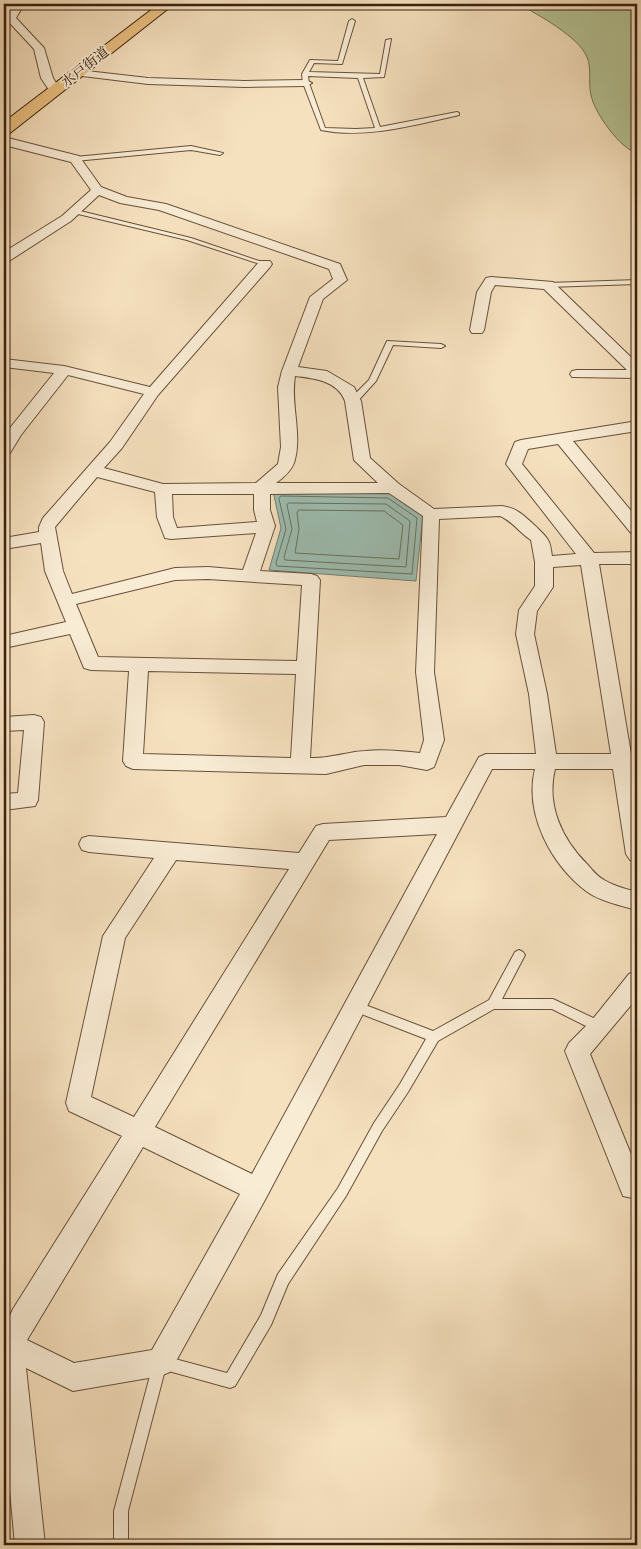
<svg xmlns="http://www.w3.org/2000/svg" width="641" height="1549" viewBox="0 0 641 1549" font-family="Cardo,'Noto Serif JP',serif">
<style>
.green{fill:#b6c496;stroke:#787252}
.water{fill:#9dbeb2;stroke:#757f70}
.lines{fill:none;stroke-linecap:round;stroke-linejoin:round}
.shore{stroke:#6b7060;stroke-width:1}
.lane-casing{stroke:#68513a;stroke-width:2}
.street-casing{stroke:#68513a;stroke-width:2}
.highway-casing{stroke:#39210e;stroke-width:2}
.lane{fill:#f9ecd5;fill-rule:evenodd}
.street{fill:#f9ecd5;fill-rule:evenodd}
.highway{fill:#ebc080;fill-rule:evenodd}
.labels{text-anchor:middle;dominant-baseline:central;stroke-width:4;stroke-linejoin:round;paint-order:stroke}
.far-street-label{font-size:14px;fill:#39210e;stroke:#f9ecd5}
</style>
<rect width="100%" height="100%" fill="#f6e1bf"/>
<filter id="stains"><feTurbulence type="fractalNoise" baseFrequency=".004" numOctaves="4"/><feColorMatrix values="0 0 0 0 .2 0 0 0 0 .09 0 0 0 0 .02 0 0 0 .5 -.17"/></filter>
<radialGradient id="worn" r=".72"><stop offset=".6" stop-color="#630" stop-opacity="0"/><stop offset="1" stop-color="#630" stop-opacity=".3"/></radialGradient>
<!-- green -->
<path class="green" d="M519,4H626L637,19V153C620,149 594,112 591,95C588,84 592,68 587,57C578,36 538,15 519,4Z"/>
<!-- water -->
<polygon class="water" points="273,491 390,493 423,515 416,581 269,570 281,528"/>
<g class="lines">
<!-- shore -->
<g class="shore">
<polygon points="281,496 388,498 417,518 412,574 277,566 276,563 286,529 279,499"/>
<polygon points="289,503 386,504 410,521 406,567 285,560 284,557 292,529 287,505"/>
<polygon points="299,510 384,511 403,525 399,559 295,553 299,529 297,513"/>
</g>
<!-- lane casing -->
<g class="lane-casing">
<g id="lane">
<path d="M352,19L355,21L342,64L314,63L309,72L380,74L386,40L391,39L384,77L363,78L380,127L457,112L459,113V115C415,125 366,139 321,130L303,83L302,74L310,60L338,61L349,21ZM308,76L358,78L375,128L356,129L325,128L309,83Z"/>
<polygon points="191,146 223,153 220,155 191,150 75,161 72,159 75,157"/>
<polygon points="76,210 191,238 268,264 263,265 187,240 74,213 73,212"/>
<polygon points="637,280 637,284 548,287 545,285 548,283"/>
<polygon points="387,341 441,344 445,346 441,348 393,345 376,381 356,403 350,403 350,399 369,380"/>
<polygon points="519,950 523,952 525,955 502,999 553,999 604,1023 606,1027 604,1031 600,1032 596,1031 552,1009 494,1009 438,1041 408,1092 382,1131 346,1196 288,1284 271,1325 235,1386 230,1388 165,1370 128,1511 128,1545 114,1545 114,1511 155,1357 160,1355 227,1373 261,1315 278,1274 338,1188 374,1123 400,1084 426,1039 351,1010 349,1006 351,1002 355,1001 433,1031 489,1000 515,952"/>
</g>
</g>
<!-- street casing -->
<g class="street-casing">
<g id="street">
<polygon points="14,4 24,4 16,18 44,48 53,78 61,91 59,93 51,93 41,78 34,49 7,20 6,18"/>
<polygon points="78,70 148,78 245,81 306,80 312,83 306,86 245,87 148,84 74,75 73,73"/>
<path d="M4,137L79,156L101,187L127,197L166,204L340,264L347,280L323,299L298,367L327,371L354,387L361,401L370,458L399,484L434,509L502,506C507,507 513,508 517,511C523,514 546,535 548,540C551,545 551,551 552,556L576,554L506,464L515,442L521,440L637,421V431L573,441L637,518V534L631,533L558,444L528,449L522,464L594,553L637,552V564H599L631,754H637V768L633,769L637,793V862L630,860L626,854L613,769H555C546,805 562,839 587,864C592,870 598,877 604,880C614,886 626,889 637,892V910C622,906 599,901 586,891C551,864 524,814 535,769H492L266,1198L170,1372L160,1376L73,1391L26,1368L45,1545H15L4,1425V1329L13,1309L122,1136L69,1111L66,1103L103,936L154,858L89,852L82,850L79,844L82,838L89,836L299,853L316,826L323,824L446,817L479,757L486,754H536L529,694L516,634L519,610L535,586V562L531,540C520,533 512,521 500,516L439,519L434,672L444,740L434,767L427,770L399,765H364L326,774L133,769L126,766L123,761L129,671L91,670L84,668L70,634L4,648V636L66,622L45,571L41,543L4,549V538L39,532V527L43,518L110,442L144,394L68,375L21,435L10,453L4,455V437L6,433L54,373L4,367V359L64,366L150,387L260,261H270L272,264L270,267L158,395L122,448L104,468L163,484L256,483L278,464L281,447L278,387L282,371L310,297L333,279L329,269L159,210L120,203L99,195L71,221L9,261L4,262V252L62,216L91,190L71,162L4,145ZM295,376C314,378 338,381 345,401L354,460L378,483H276C283,478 291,471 294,463C303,435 290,404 295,376ZM97,477L155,492L157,517L165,538L171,539L256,533L243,570L208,567L175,568L72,594L63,571L55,527ZM389,493L423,516L416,672L424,740L420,753C402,751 383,749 365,751C346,752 329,759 310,758L320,580L317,576L311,574L260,571L275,526L270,510V494ZM172,494H254V510L257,522L177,528L173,517ZM581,565L611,754H556L547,694L534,634L537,611L553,587V567ZM208,579L302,585L297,661L98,657L76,604L175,580ZM148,671L296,674L291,758L143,754ZM437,834L252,1174L155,1127L329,840ZM176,860L289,869L134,1117L91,1097L125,938ZM143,1147L240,1194L152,1350L74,1363L27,1340Z"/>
<polygon points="491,277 553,282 637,363 637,378 572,377 570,374 572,371 577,370 627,370 544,289 495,285 491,292 484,330 482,333 472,333 470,330 477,292 486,278"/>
<polygon points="34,715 41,717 44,722 38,800 35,806 4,810 4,794 18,793 24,730 4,731 4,717"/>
<polygon points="637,971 637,998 590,1054 637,1169 637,1199 623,1196 565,1051 569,1043 592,1020 629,974"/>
</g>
</g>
<!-- highway casing -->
<g class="highway-casing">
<polygon id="highway" points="159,4 174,4 10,133 4,135 4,122"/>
</g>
<!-- lane -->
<use href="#lane" class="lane"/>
<!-- street -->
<use href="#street" class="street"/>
<!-- highway -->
<use href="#highway" class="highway"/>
</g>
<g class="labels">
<!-- far-street labels -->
<g class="far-street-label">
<text transform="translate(85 67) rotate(-38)">水戸街道</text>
</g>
</g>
<!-- margin -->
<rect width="641" height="1549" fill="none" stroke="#f6e1bf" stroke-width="20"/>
<rect x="5" y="5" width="631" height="1539" fill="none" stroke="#39210e" stroke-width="2.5"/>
<rect x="10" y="10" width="621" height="1529" fill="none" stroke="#39210e"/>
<rect width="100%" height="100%" filter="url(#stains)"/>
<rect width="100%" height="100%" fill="url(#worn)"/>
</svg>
